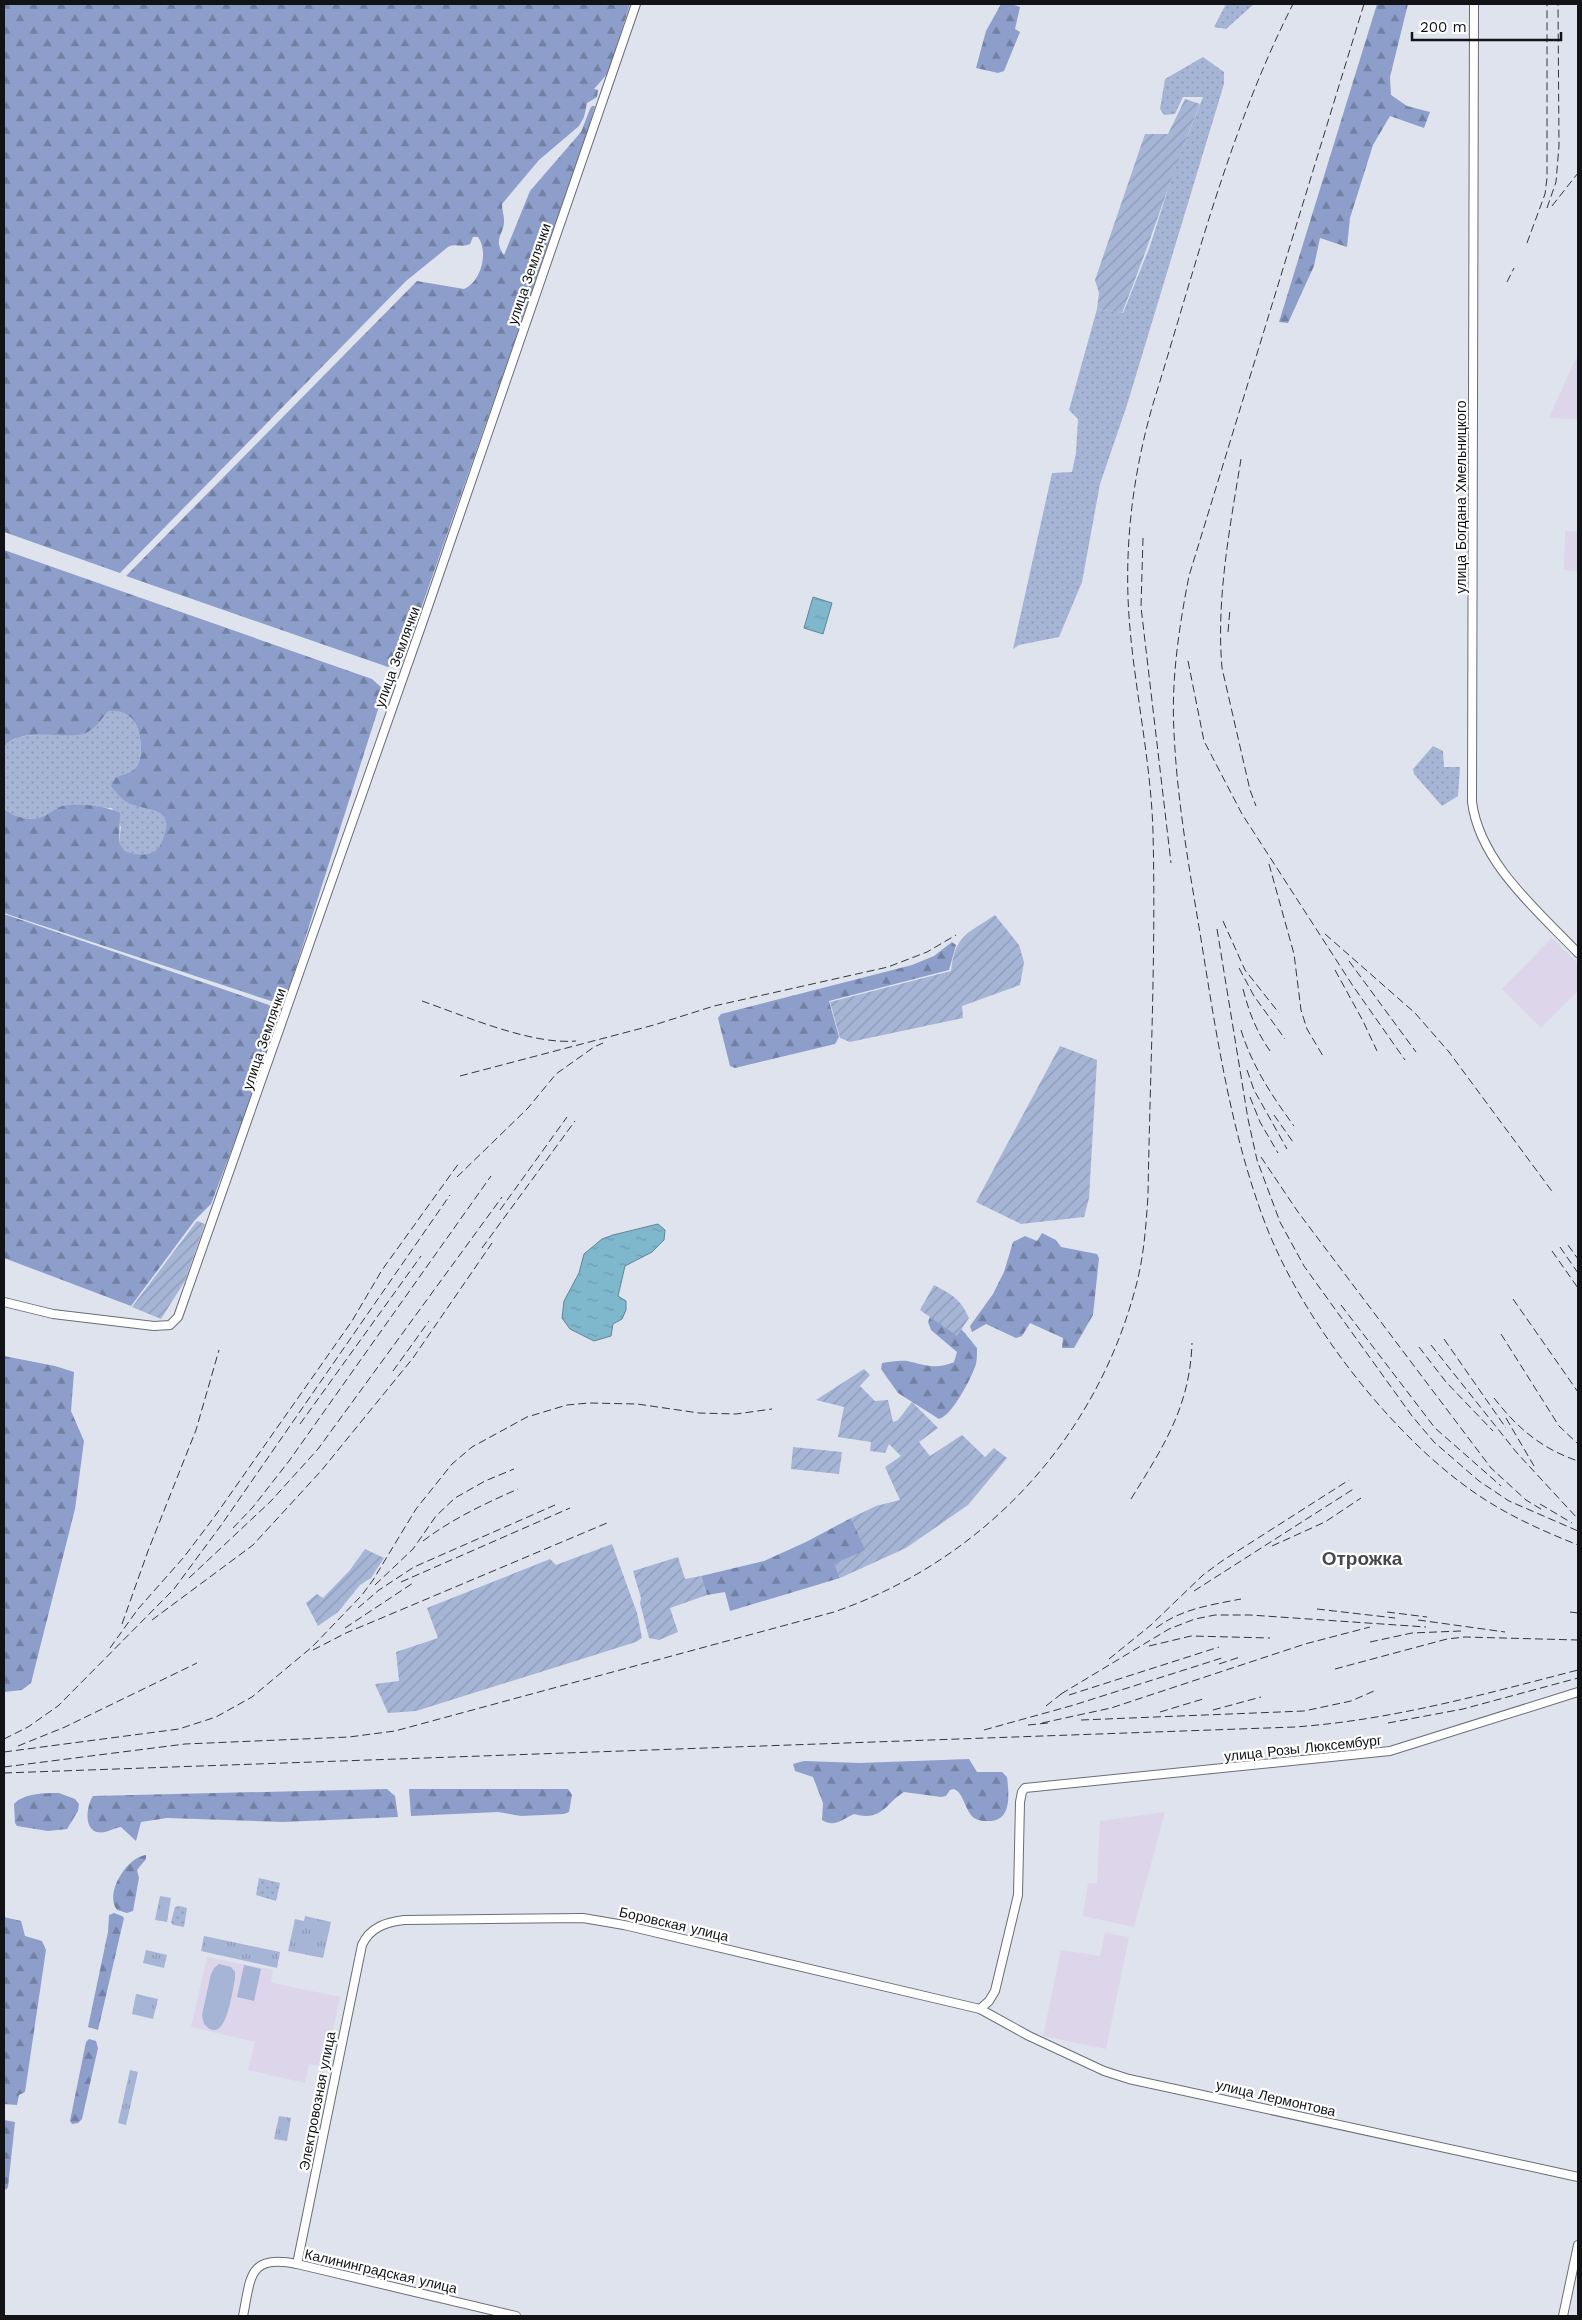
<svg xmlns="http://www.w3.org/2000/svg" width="1582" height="2320" viewBox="0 0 1582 2320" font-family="'Work Sans',sans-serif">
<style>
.education{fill:#ddd5ea}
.grass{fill:url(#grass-dots)}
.forest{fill:url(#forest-firs)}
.park{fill:url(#park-tufts)}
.garden{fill:url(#garden-furrows)}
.pitch{fill:#a6b4d5}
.water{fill:url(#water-ripples);stroke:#5e8696}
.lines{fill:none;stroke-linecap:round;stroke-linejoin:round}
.secondary-casing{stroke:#696d77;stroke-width:10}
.secondary{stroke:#fff;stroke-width:8}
.rail{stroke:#34363b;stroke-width:1;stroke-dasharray:8 4;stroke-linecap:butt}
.labels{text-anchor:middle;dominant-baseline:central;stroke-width:4.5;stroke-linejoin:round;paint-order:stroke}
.street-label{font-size:14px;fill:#121317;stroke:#fff}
.district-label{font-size:19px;font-weight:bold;fill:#444750;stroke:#fff}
</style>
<defs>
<pattern id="grass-dots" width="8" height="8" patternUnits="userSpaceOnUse" patternTransform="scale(1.25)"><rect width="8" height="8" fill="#a6b4d5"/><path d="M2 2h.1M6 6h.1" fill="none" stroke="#8e9ab6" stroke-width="1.8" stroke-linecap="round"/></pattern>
<pattern id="forest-firs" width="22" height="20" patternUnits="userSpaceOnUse" patternTransform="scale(1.25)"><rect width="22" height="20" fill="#8d9eca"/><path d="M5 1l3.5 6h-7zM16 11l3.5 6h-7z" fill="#7280a3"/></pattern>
<pattern id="park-tufts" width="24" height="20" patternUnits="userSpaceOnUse" patternTransform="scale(1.25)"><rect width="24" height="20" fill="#a6b4d5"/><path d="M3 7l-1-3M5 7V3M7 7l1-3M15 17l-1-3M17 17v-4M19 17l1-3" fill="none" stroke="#8e9ab6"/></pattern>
<pattern id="garden-furrows" width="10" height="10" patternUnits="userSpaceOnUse" patternTransform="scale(1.25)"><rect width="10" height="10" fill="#a6b4d5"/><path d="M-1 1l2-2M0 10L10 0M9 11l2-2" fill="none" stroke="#8e9ab6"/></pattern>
<pattern id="water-ripples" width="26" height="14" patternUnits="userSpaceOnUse" patternTransform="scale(1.25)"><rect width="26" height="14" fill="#7fb7cd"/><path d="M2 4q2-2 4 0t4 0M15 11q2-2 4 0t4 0" fill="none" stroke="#6d9caf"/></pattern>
</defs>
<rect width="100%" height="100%" fill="#dee3ee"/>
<!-- education -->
<g class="education">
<polygon points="1578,356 1578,419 1549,418 1573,365"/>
<polygon points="1565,531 1578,531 1578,571 1564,570"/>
<polygon points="1552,938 1578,963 1578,991 1541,1028 1502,989"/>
<polygon points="1165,1812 1134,1927 1083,1916 1088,1883 1097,1883 1100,1821"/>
<polygon points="1105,1933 1129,1937 1106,2049 1043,2036 1061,1950 1100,1956"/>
<polygon points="207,1957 273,1970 271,1980 273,1983 340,1997 325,2067 309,2064 305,2083 248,2070 255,2042 191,2027"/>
</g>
<!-- grass -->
<g class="grass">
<polygon points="1226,4 1254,4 1226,29 1214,27"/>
<polygon points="1203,57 1224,72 1224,84 1127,405 1100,484 1082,582 1059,637 1019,645 1013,649 1052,473 1072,472 1076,453 1078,419 1069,410 1097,309 1123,313 1150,246 1174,170 1203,97 1183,97 1175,114 1164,115 1160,109 1165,79"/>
<path d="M108,710C117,710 127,713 133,720C141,730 144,755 137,766C132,773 124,774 116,777L135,805C143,807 155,807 162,812C172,820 165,845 155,851C146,858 134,854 125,851L119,842L121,827L112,808C95,808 78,802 61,807C55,808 50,814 44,816C30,822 15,817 4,809V747C19,727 60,739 83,733C94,731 102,719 108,710Z"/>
<polygon points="1433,746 1443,751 1444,767 1460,767 1458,796 1442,806 1414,774 1413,769"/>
<polygon points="259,1878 280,1883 276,1901 256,1895"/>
<polygon points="179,1906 187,1908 184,1927 173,1925 171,1922 175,1907"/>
</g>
<!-- forest -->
<g class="forest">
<path d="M4,4H630L608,73L594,89L598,90L597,97L587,103L584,117L579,126L539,160L502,204C502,210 504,215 504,220C505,233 492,239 504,255L530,191L581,132L590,109L592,106H595L586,137L403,660L388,667L126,576L417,281L464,289C481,282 489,252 478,237H473L470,244C462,248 456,243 448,247L406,281L120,573L4,532Z"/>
<polygon points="1001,4 1011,4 1020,7 1015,29 1020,32 1004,71 998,73 976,68 986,31"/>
<polygon points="1377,4 1408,4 1390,77 1391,95 1407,106 1430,112 1424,128 1390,116 1373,145 1350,218 1347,247 1320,238 1314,266 1288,323 1279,322"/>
<path d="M4,550L372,679L382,688V697L288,992L281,1000L271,1001L4,913V809C15,817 30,822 44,816C50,813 56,808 62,806C79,803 105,805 120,813L119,842L125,851C134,854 142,856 151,853C158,850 161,845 163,839C177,803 143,813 125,801C120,797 115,791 111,786L116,777C124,774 132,773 137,766C144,755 141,730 133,720C127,713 117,710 108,711C102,719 94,731 83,734C60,739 19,727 4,747Z"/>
<polygon points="4,914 269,1005 277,1010 279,1017 274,1038 211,1204 195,1220 131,1306 4,1258"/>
<polygon points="952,942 956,945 949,970 829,1001 839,1037 835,1044 735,1068 730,1066 718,1018 721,1014 912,965 934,956"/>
<polygon points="1042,1233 1056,1240 1061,1247 1097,1254 1099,1258 1093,1315 1074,1348 1062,1348 1063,1338 1030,1323 1022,1336 1016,1338 986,1324 972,1332 970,1326 993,1294 1004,1272 1013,1242 1025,1236 1037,1241"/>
<path d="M932,1312C952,1315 965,1333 977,1348C977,1353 977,1359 976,1364C972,1377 952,1416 939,1419L898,1393L881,1369L882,1363C890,1362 899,1360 907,1361C925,1365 936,1370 954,1362L957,1352L931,1330L928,1322Z"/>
<polygon points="4,1356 55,1366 74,1372 71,1411 84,1441 75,1509 31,1683 22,1690 4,1692"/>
<polygon points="851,1518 866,1550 835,1564 840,1578 730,1611 725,1592 707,1595 701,1576 764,1561 806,1542"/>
<path d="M969,1759L977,1772H1002L1007,1777C1009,1794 1012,1821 989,1821C984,1821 979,1821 974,1818C965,1811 964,1793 954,1789L950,1790L946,1796L941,1797L904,1792C886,1803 882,1822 854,1814C842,1819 835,1828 822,1820L823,1803L813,1777L795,1771L793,1764L804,1761L860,1763Z"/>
<path d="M387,1789L395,1796L398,1817L283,1822L167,1818L141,1822L136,1841L121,1827C113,1828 106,1834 97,1832C83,1828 87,1805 93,1796Z"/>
<polygon points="409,1789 568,1789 572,1795 569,1812 564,1814 521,1816 498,1812 411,1816"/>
<path d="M59,1793L75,1799L79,1804L78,1811L67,1829L48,1831L17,1826L15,1823L14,1804C24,1793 44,1793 59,1793Z"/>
<path d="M146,1855V1859L137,1870L139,1878L133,1911L127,1913L117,1910C104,1893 127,1857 146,1855Z"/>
<polygon points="114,1913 122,1916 124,1918 98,2030 88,2027 108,1932 109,1915"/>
<polygon points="4,1917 21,1921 25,1936 42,1941 46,1950 25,2092 19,2095 17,2105 4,2104"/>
<polygon points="89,2039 96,2041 98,2048 82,2119 78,2123 72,2124 70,2121 86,2042"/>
<polygon points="4,2120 15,2122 8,2187 6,2190 4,2187"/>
</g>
<!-- park -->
<g class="park">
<polygon points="160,1896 171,1898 167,1922 155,1920"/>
<polygon points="305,1916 331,1922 323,1958 288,1951 295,1919 304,1921"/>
<polygon points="204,1936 280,1952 277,1968 201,1951"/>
<polygon points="146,1950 167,1955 164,1968 143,1963"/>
<polygon points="136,1994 158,1999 153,2019 132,2014"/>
<polygon points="130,2070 138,2072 126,2125 118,2123"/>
<polygon points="279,2116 291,2118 287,2141 274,2139"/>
</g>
<!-- garden -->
<g class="garden">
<path d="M1185,99L1200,104C1172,173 1150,244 1122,313L1097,309L1099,293L1095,280L1145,134H1168Z"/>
<path d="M995,915L1019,945L1024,962L1020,985L962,1006L963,1018L850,1042L840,1038L830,1002L951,971C955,935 967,934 995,915Z"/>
<polygon points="1060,1046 1097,1060 1089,1198 1084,1217 1021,1224 976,1202"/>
<polygon points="197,1221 205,1224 185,1281 161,1319 132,1307"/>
<path d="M934,1285C952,1295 960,1298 969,1318L957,1336L920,1310Z"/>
<polygon points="864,1369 870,1375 860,1386 875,1401 888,1400 893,1422 898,1420 912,1402 938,1428 919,1442 930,1456 962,1435 985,1457 994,1448 1007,1458 968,1505 906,1548 840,1578 834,1564 865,1550 851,1518 876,1506 900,1500 885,1467 901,1456 889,1444 885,1453 870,1451 871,1442 838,1437 844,1407 816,1400"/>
<polygon points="793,1447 842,1452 839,1474 791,1469"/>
<polygon points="612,1544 637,1613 642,1638 636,1642 416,1711 388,1713 375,1684 399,1681 396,1652 438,1638 427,1608 550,1559 556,1565"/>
<polygon points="365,1549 384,1558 371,1578 360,1585 338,1612 318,1626 306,1603 317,1594 323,1598 350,1570"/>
<polygon points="678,1557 685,1579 701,1576 707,1595 670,1608 678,1632 659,1640 649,1638 640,1603 641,1598 633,1571"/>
</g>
<!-- pitch -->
<g class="pitch">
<path d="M219,1964L231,1967L235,1972V1979C232,1991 226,2049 204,2024L202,2015L211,1974L214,1968Z"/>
<polygon points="244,1965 261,1969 254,2001 237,1997"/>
</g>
<!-- water -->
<g class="water">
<polygon points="813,597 832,603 823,634 804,628"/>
<polygon points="658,1224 665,1230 664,1240 652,1252 625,1266 618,1296 626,1301 626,1310 622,1319 613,1324 611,1336 594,1341 570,1329 562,1318 564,1301 579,1273 584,1254 602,1239 613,1235"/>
</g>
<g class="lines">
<!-- secondary casing -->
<g class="secondary-casing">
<g id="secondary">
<path d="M1474,4L1472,802C1480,863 1538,911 1578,953"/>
<polyline points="4,1302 53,1314 154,1326 170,1325 178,1317 424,618 636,4"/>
<polyline points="980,2009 989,2001 995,1991 1018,1895 1020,1802 1022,1792 1025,1788 1390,1751 1578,1692"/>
<path d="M297,2264L362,1945C370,1927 387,1922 404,1920L583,1918L624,1925L980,2009L1029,2036L1104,2071L1129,2079L1578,2177"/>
<path d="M243,2316C251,2277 248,2254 297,2264L516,2316"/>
<polyline points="1563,2316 1578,2245"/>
</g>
</g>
<!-- secondary -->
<use href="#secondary" class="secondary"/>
<!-- rail -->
<g class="rail">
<path d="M1364,4L1189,576C1179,627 1171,680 1174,732C1177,800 1189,867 1200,933C1216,1032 1230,1130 1265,1223C1302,1320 1392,1437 1478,1495C1509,1516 1543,1531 1578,1545"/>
<polyline points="1552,206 1578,173"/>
<polyline points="1547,208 1556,182 1559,146 1558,4"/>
<polyline points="1527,243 1545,194 1547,178 1547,4"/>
<polyline points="1507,282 1514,268"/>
<path d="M1241,459C1230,527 1216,599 1222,668L1250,790L1256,806"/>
<polyline points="1143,538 1141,607 1171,863"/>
<polyline points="1228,632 1230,609"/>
<polyline points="1188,661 1204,741 1242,814 1353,986 1405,1060"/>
<polyline points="1269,864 1294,954 1301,1010 1307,1029 1323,1056"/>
<polyline points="1223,921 1245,970 1279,1013"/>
<polyline points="1217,929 1248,1119 1257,1160 1280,1222 1304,1266 1412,1416 1434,1442 1479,1481 1509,1501 1578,1531"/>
<polyline points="1325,934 1415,1013 1449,1052 1554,1194"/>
<polyline points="1349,961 1416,1052"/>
<polyline points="1239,968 1254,996 1285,1039"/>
<polyline points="1335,970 1363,1021 1377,1051"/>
<path d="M1243,989C1249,1012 1256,1031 1270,1051"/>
<path d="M422,1001C465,1016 531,1045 576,1041"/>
<path d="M1241,1030C1252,1066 1272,1096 1294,1126"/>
<polyline points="1247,1070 1254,1090 1287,1149"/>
<polyline points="460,1076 654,1025 714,1006 888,967 927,952 956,935"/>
<polyline points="1250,1097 1260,1122 1278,1153"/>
<polyline points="1274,1115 1293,1142"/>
<polyline points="1261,1157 1298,1212 1491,1468 1526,1500 1544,1511"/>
<polyline points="457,1177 528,1108 556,1074 594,1047 603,1043"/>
<polyline points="500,1210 567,1117"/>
<polyline points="1568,1245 1578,1259"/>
<polyline points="1560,1247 1578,1273"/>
<polyline points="482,1248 575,1121"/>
<polyline points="1552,1251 1578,1288"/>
<polyline points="1513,1299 1578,1392"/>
<polyline points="1341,1305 1435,1428 1501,1486"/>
<polyline points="1501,1334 1559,1426 1578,1444"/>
<polyline points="1444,1339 1506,1428"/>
<polyline points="1431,1345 1517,1453 1578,1519"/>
<polyline points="1419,1347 1446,1382 1493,1431"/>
<polyline points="393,1371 429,1321"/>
<path d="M1494,1398C1517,1428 1542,1449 1578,1461"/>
<polyline points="1506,1418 1534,1466"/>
<polyline points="300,1424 421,1256"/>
<path d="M1131,1499C1163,1447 1190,1407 1192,1343"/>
<polyline points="1540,1504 1572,1523"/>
<polyline points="233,1528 253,1507 289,1461 491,1176"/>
<path d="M423,1541C452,1519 484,1504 518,1489"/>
<polyline points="1272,1546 1325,1522 1361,1498"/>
<polyline points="189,1578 271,1501 318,1449 502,1197"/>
<polyline points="401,1582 570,1508"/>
<polyline points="375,1585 413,1549 436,1516 455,1498 485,1481 514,1469"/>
<polyline points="1194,1591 1355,1488"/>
<polyline points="358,1608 379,1590 414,1567 555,1505"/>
<polyline points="1317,1609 1395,1618"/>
<polyline points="1387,1612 1427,1617"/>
<polyline points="1570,1612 1578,1613"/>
<polyline points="152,1620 253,1545 321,1471 413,1358 492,1243"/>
<polyline points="1418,1620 1505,1632"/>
<polyline points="122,1624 148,1551 196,1430 219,1350"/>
<polyline points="345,1628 413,1583"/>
<path d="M1156,1628C1181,1609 1210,1605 1241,1599"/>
<polyline points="1370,1642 1412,1633 1461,1631"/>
<polyline points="1149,1646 1191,1636 1270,1638"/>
<polyline points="110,1648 138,1609 184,1557 215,1516 352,1321 382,1270 459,1163"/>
<polyline points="313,1650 346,1633 607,1523"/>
<polyline points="1109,1659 1151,1625 1203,1575 1222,1561 1349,1480"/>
<polyline points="1219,1664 1240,1657"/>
<polyline points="1335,1669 1447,1639 1465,1637 1578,1640"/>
<polyline points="1061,1694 1169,1629 1195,1619 1215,1615 1250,1615 1426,1627"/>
<polyline points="1069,1695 1219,1647"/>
<polyline points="1046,1706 1065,1691"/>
<polyline points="1213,1710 1261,1697"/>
<polyline points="1160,1712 1203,1699"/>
<polyline points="1081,1720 1304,1711 1351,1701 1374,1691"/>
<polyline points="1042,1723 1111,1708 1305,1644 1370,1627"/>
<polyline points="1388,1723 1463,1709 1578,1678"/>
<polyline points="1028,1725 1048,1723"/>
<polyline points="984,1730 1074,1705 1225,1657"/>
<polyline points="4,1739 28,1727 58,1706 174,1589 222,1524 450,1195"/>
<polyline points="18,1746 65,1727 197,1663"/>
<polyline points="4,1752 179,1729 216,1717 252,1697 312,1647 362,1595 373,1580 416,1509 452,1464 472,1447 527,1417 567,1405 589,1403 637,1404 699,1413 736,1414 772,1409"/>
<path d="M4,1767L185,1744L349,1737L395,1731L834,1612C984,1560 1096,1439 1136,1286C1144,1256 1146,1226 1148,1195C1150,1074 1156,953 1153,832C1151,764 1136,696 1130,629C1123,552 1132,477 1153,404C1195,269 1229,130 1293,4"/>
<path d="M4,1773L1295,1727C1392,1720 1485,1694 1578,1670"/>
</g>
</g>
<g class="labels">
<!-- street labels -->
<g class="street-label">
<text transform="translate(529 274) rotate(-71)">улица Землячки</text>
<text transform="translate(1461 497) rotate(-90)">улица Богдана Хмельницкого</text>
<text transform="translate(397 657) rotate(-70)">улица Землячки</text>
<text transform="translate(264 1039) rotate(-71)">улица Землячки</text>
<text transform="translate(1303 1748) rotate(-6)">улица Розы Люксембург</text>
<text transform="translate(674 1924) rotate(13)">Боровская улица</text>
<text transform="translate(1276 2098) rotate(13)">улица Лермонтова</text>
<text transform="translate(317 2101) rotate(-79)">Электровозная улица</text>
<text transform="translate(381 2271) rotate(13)">Калининградская улица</text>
</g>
<!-- district labels -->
<g class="district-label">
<text x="1362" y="1558">Отрожка</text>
</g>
</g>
<!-- border -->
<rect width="1582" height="2320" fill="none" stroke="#121317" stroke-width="10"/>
<!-- scale -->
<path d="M1412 32v8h149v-8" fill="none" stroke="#121317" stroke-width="2.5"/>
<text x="1420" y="32" font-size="15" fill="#121317" stroke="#ffffff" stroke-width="4" paint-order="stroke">200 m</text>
</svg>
